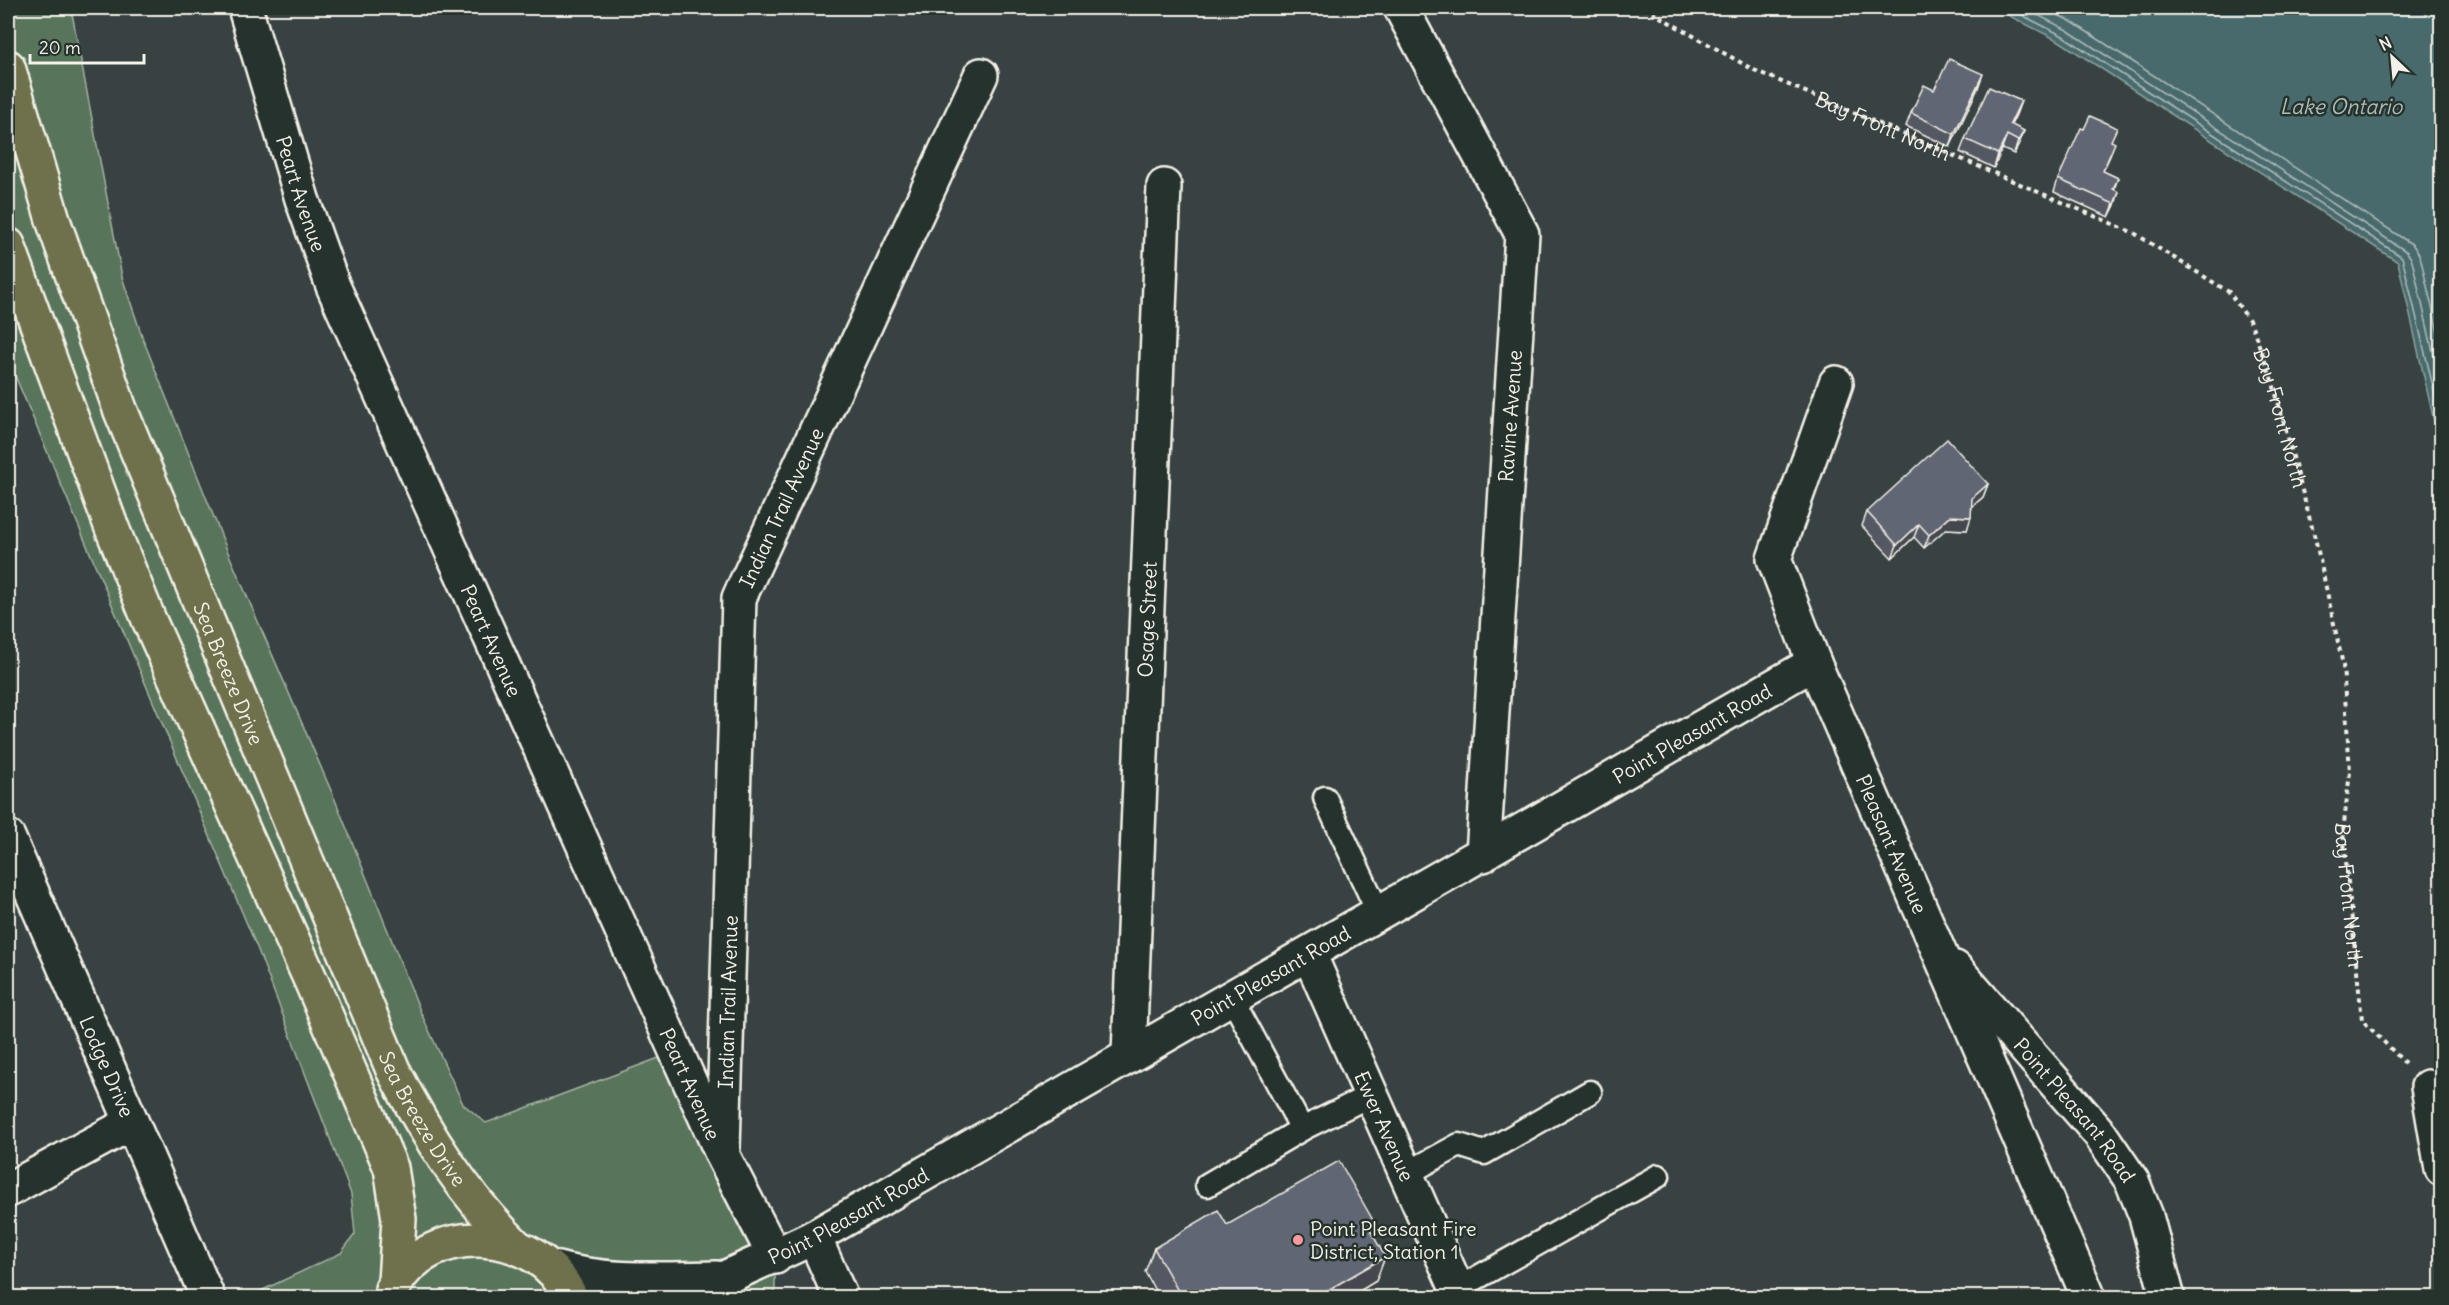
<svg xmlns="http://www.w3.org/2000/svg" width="2449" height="1305" viewBox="0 0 2449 1305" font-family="Delius,sans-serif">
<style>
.green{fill:#58745b;stroke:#a6b2a2;stroke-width:1.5}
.water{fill:#486b6d;stroke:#8da19e;stroke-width:1.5}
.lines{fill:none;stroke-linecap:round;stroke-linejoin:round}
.shore{stroke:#afbbb7;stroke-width:1.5}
.service-casing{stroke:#f4f1e8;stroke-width:27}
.minor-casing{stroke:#f4f1e8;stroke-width:38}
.primary-casing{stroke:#f4f1e8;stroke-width:38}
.path{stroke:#f4f1e8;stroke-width:4;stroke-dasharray:4.5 4.5;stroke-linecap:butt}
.service{stroke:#26332d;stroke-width:22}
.minor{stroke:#26332d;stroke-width:33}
.primary{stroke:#6e714b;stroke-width:33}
.wall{fill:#535863;stroke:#f4f1e8;stroke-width:1.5}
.shaded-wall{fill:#444750;stroke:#f4f1e8;stroke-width:1.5}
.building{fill:#616673;stroke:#f4f1e8;stroke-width:1.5}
.poi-dot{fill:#ff9aa2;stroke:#26332d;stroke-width:2}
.labels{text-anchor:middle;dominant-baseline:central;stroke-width:5;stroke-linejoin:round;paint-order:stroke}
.street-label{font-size:20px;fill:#f4f1e8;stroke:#26332d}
.poi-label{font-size:20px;fill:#f4f1e8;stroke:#26332d;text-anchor:start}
.water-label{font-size:21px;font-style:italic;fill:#afbbb7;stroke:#26332d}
</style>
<rect width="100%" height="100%" fill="#384242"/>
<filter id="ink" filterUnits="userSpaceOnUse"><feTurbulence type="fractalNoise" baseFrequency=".0167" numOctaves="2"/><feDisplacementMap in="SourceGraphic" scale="12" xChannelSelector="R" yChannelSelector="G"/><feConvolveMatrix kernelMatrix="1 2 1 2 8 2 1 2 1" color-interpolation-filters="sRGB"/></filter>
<g filter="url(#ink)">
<!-- green -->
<polygon class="green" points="8,8 71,8 122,277 143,339 227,550 336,802 421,1013 463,1104 486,1123 659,1058 723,1156 775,1256 775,1297 248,1297 341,1253 355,1234 351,1194 258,950 8,359"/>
<!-- water -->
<polygon class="water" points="1994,8 2441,8 2441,452 2398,262 2059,41"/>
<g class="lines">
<!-- shore -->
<g class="shore">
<polyline points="2008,8 2063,36 2402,257 2442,424"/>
<polyline points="2024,8 2067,30 2407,252 2412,260 2442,391"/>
<polyline points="2044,8 2072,22 2413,245 2420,256 2442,350"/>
</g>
<!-- service casing -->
<g class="service-casing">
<g id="service">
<polyline points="1325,798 1379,914"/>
<polyline points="1232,998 1302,1129"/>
<polyline points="1406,1174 1459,1145 1484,1153 1590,1092"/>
<polyline points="1207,1185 1302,1129 1371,1095"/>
<polyline points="1457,1289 1658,1176"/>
</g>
</g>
<!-- minor casing -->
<g class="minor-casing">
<g id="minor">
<path id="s2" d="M245,8L302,199L333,286L723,1156L775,1257"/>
<polyline points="1401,8 1522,234 1483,855"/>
<path id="s3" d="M1836,383L1774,559L1814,663L2089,1298"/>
<path id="s4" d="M8,837L208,1298"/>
<path id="s5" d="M1309,954L1461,1298"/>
<path id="s6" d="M1955,968L2100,1134L2132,1181L2146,1216L2168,1298"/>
<path id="s7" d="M1129,1054L1164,186"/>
<polyline points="2428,1087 2442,1169"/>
<path id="s8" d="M723,1148L739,598L981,75"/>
<polyline points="8,1190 131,1123"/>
<polyline points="814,1237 841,1298"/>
<path d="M550,1267C605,1283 660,1279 716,1278"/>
<path id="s9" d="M686,1298C727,1274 772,1258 814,1237L1814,663"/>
</g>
</g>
<!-- primary casing -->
<g class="primary-casing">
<g id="primary">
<path id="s10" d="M8,67L54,223L120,409L393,1070C427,1136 464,1195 518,1248"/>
<polyline points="8,245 110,523 149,620 312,983 391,1168 399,1219 395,1282"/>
<path d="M392,1289C429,1218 540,1227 571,1298"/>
</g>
</g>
<!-- path -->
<path class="path" id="s1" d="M1644,8L1754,70L2134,233L2229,292L2251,323L2273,383L2316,542L2343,665L2350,772L2343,832L2362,1020L2405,1063"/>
<!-- service -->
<use href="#service" class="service"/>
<!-- minor -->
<use href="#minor" class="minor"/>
<!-- primary -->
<use href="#primary" class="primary"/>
</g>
<!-- wall -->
<g class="wall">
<polygon points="1978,88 1950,147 1906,126 1911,113 1934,90"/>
<polygon points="2021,101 2011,125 2024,131 2019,144 2014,154 2002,149 1994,168 1960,152 1965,139"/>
<polygon points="2084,129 2112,142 2110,156 2103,171 2118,178 2114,190 2115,205 2109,217 2054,192 2058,179"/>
<polygon points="1988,484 1983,497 1972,507 1967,530 1946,529 1924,548 1914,537 1892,558 1862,526 1867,512"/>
<polygon points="1374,1222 1370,1231 1385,1257 1376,1281 1348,1298 1159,1298 1145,1272 1154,1248 1227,1225"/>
</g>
<!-- shaded-wall -->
<g class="shaded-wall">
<polygon points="1983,74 1978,88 1950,147 1954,134"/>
<polygon points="2021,101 2016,115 2005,137 2010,124"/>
<polygon points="2024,131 2019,144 2014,154 2018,141"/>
<polygon points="2007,135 2002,149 1994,168 1998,154"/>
<polygon points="2119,192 2115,205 2109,217 2114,204"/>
<polygon points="1988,484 1983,497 1967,511 1972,498"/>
<polygon points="1950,516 1971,517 1967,530 1946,529 1924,548 1929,535"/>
<polygon points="1919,524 1914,537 1892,558 1897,545"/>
<polygon points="1374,1222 1365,1246 1368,1226"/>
<polygon points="1385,1257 1376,1281 1348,1298 1314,1298"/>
</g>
<!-- building -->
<g class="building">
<polygon points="1949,59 1983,74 1954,134 1911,113 1924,85 1934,90"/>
<polygon points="1989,87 2021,101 2010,124 2024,131 2018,141 2007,135 1998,154 1965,139"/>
<polygon points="2090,116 2117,128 2111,141 2115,143 2103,171 2118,178 2113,189 2119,192 2114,204 2058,179 2081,128 2084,129"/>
<polygon points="1947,439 1988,484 1972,498 1971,517 1950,516 1929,535 1919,524 1897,545 1867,512"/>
<polygon points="1339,1161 1374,1222 1368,1226 1385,1257 1314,1298 1182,1298 1154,1248 1218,1210 1227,1225"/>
</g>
</g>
<!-- markers -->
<circle class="poi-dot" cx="1298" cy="1240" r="6"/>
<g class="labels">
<!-- street labels -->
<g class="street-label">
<text stroke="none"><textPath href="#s1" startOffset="267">Bay Front North</textPath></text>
<text stroke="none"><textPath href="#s2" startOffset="194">Peart Avenue</textPath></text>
<text transform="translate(1510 416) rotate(-86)">Ravine Avenue</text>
<text stroke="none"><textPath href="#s1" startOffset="789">Bay Front North</textPath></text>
<text stroke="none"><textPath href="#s8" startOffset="650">Indian Trail Avenue</textPath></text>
<text stroke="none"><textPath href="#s7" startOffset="435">Osage Street</textPath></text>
<text stroke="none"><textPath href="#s2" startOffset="680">Peart Avenue</textPath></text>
<text stroke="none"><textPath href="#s10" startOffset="646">Sea Breeze Drive</textPath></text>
<text stroke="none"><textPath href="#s9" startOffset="1154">Point Pleasant Road</textPath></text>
<text stroke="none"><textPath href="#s3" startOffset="495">Pleasant Avenue</textPath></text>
<text stroke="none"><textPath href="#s1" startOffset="1275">Bay Front North</textPath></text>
<text stroke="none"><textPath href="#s9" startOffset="668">Point Pleasant Road</textPath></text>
<text stroke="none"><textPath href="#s8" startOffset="146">Indian Trail Avenue</textPath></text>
<text stroke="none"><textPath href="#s4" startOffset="250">Lodge Drive</textPath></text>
<text stroke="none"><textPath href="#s2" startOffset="1166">Peart Avenue</textPath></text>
<text stroke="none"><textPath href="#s6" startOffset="186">Point Pleasant Road</textPath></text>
<text stroke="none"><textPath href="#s10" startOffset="1132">Sea Breeze Drive</textPath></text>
<text stroke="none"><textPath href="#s5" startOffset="188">Ewer Avenue</textPath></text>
<text stroke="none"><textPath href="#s9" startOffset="182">Point Pleasant Road</textPath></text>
</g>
<!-- poi labels -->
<g class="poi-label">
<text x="1310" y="1228">Point Pleasant Fire<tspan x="1310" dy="23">District, Station 1</tspan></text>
</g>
<!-- water labels -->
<g class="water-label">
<text x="2341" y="106">Lake Ontario</text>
</g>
</g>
<!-- margin -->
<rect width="2449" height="1305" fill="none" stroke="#26332d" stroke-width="30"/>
<rect x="15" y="15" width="2419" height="1275" fill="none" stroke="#f4f1e8" stroke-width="2" filter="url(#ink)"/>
<!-- north arrow -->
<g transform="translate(2392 57) rotate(334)" stroke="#26332d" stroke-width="4.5" paint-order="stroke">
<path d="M0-4.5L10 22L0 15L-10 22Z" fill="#f4f1e8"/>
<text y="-9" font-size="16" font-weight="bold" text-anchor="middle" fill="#f4f1e8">N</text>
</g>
<!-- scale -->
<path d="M30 54v9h114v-9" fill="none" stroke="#f4f1e8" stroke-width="3"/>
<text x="39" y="54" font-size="18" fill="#f4f1e8" stroke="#26332d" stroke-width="4.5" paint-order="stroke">20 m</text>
</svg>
